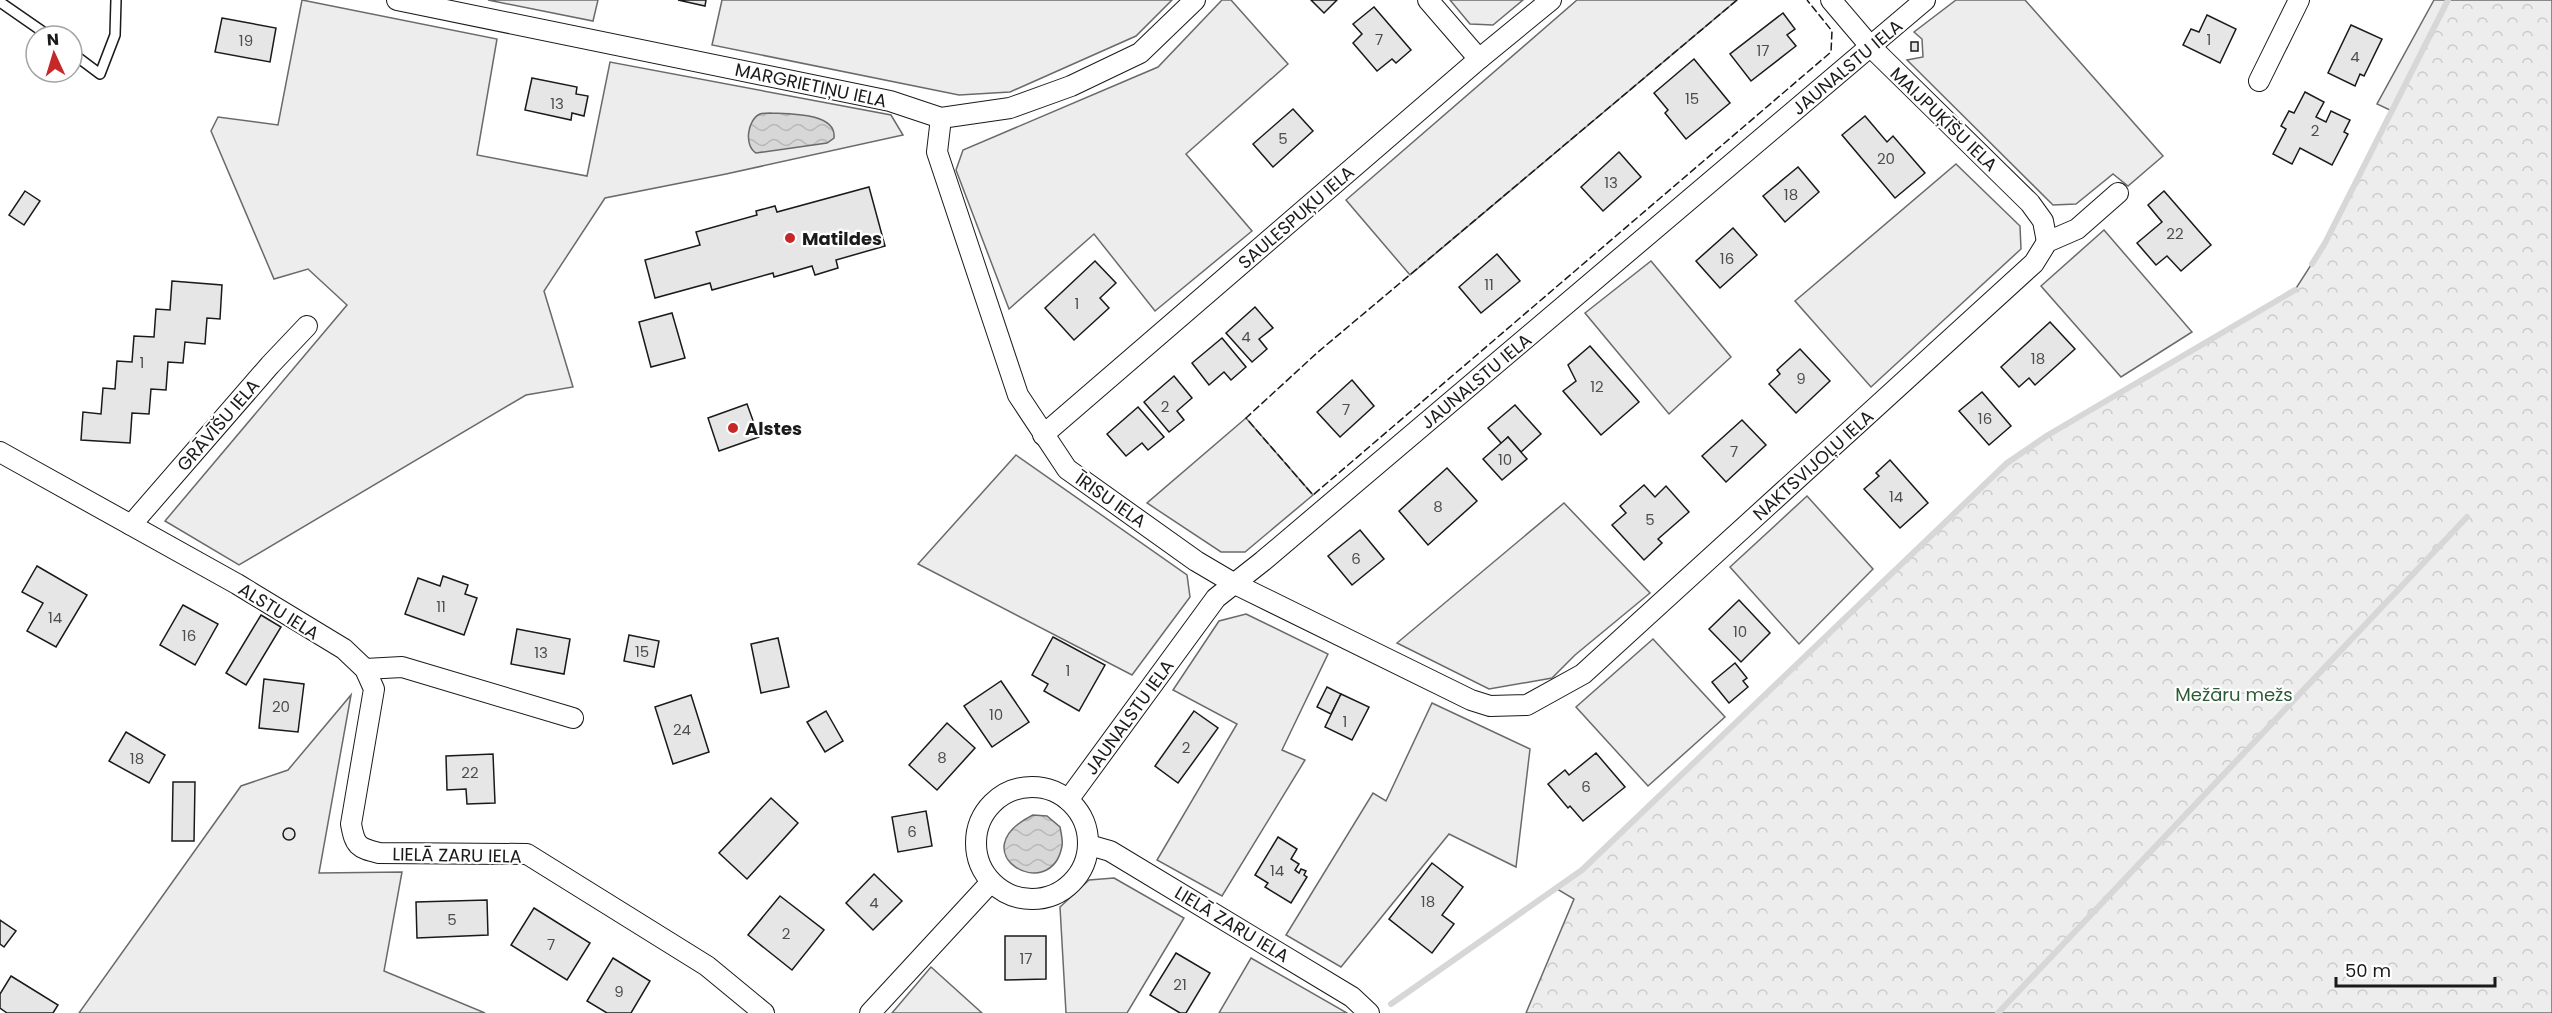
<svg xmlns="http://www.w3.org/2000/svg" width="2552" height="1013" viewBox="0 0 2552 1013" font-family="Poppins,sans-serif">
<style>
.built{fill:#ededed;stroke:#6a6a6a;stroke-width:1.5}
.forest{fill:url(#forest-crowns);stroke:#6a6a6a;stroke-width:1.5}
.water{fill:url(#water-waves);stroke:#6a6a6a;stroke-width:1.5}
.lines{fill:none;stroke-linecap:round;stroke-linejoin:round}
.stream{stroke:#d7d7d7;stroke-width:6}
.building{fill:#e6e6e6;stroke:#1a1a1a;stroke-width:1.5}
.service-casing{stroke:#1a1a1a;stroke-width:12}
.minor-casing{stroke:#1a1a1a;stroke-width:22}
.service{stroke:#fff;stroke-width:9}
.minor{stroke:#fff;stroke-width:20}
.fence{stroke:#1a1a1a;stroke-width:1.5;stroke-dasharray:8 3;stroke-linecap:butt}
.poi-dot{fill:#c62828;stroke:#fff;stroke-width:2}
.labels{text-anchor:middle;dominant-baseline:central;stroke-width:4.5;stroke-linejoin:round;paint-order:stroke}
.number-label{font-size:15px;fill:#4d4d4d}
.street-label{font-size:18px;fill:#1a1a1a;stroke:#fff}
.poi-label{font-size:18px;font-weight:bold;fill:#1a1a1a;stroke:#fff;text-anchor:start}
.park-label{font-size:18px;fill:#2b5a34;stroke:#fff}
</style>
<defs>
<pattern id="forest-crowns" width="20" height="18" patternUnits="userSpaceOnUse" patternTransform="scale(1.5)"><rect width="20" height="18" fill="#ededed"/><path d="M2 6a3 3 0 1 1 6 0M12 15a3 3 0 1 1 6 0" fill="none" stroke="#cbcbcb"/></pattern>
<pattern id="water-waves" width="16" height="10" patternUnits="userSpaceOnUse" patternTransform="scale(1.5)"><rect width="16" height="10" fill="#d7d7d7"/><path d="M0 5q4-4 8 0t8 0" fill="none" stroke="#b8b8b8"/></pattern>
</defs>
<rect width="100%" height="100%" fill="#fff"/>
<!-- built -->
<g class="built">
<polygon points="302,0 497,39 477,155 587,176 610,62 891,115 903,135 726,174 605,198 544,291 573,387 526,395 239,565 165,521 347,305 308,269 274,279 211,131 218,117 278,125"/>
<polygon points="488,0 598,0 593,21"/>
<polygon points="722,0 1172,0 1136,36 1010,92 959,95 712,45"/>
<polygon points="1222,0 1231,0 1288,64 1186,154 1252,231 1155,311 1094,234 1009,309 956,170 963,150 1158,67"/>
<polygon points="1450,0 1523,0 1493,25 1470,24"/>
<polygon points="1577,0 1737,0 1410,275 1346,200"/>
<polygon points="1956,0 2025,0 2163,156 2128,186 2113,174 2076,204 2053,205 1907,60 1923,57 1922,39 1914,32"/>
<polygon points="2434,0 2448,0 2392,111 2377,104"/>
<polygon points="1956,164 2020,226 2021,249 1871,387 1795,301"/>
<polygon points="2104,230 2192,332 2121,377 2041,286"/>
<polygon points="1651,261 1731,357 1669,414 1585,313"/>
<polygon points="1246,418 1313,495 1245,552 1221,552 1147,503"/>
<polygon points="1016,455 1187,575 1190,597 1132,675 918,564"/>
<polygon points="1807,496 1873,569 1799,644 1730,567"/>
<polygon points="1564,503 1650,593 1575,655 1552,678 1489,689 1397,643"/>
<polygon points="1246,614 1328,654 1282,750 1305,760 1222,896 1157,860 1237,724 1173,690 1219,621"/>
<polygon points="1653,639 1725,717 1648,786 1576,707"/>
<polygon points="351,695 319,873 402,872 384,971 485,1013 79,1013 241,786 288,770"/>
<polygon points="1432,703 1530,749 1516,867 1449,834 1341,967 1286,935 1373,793 1386,801"/>
<polygon points="1114,878 1184,918 1127,1013 1066,1013 1060,907 1089,880"/>
<polygon points="1251,958 1347,1013 1219,1013"/>
<polygon points="931,967 982,1013 892,1013"/>
</g>
<!-- forest -->
<polygon class="forest" points="2448,0 2552,0 2552,1013 1526,1013 1574,899 1557,889 1582,870 2007,463 2048,435 2295,290 2325,243"/>
<!-- water -->
<g class="water">
<path d="M770,113C787,114 837,112 834,138L827,143L756,153C744,146 747,120 760,114C763,113 766,113 770,113Z"/>
<path d="M1033,815L1047,816L1060,827C1061,832 1063,841 1062,846C1051,906 958,852 1033,815Z"/>
</g>
<g class="lines">
<!-- stream -->
<g class="stream">
<polyline points="2312,264 2325,243 2448,0"/>
<polyline points="1391,1004 1582,870 2007,463 2048,435 2295,290"/>
<polyline points="1998,1013 2467,517"/>
</g>
</g>
<!-- building -->
<g class="building">
<polygon points="678,0 706,0 705,6"/>
<polygon points="1311,0 1337,0 1324,13"/>
<polygon points="1374,7 1411,50 1396,63 1392,59 1377,71 1353,43 1362,34 1353,24"/>
<polygon points="1783,13 1795,29 1787,35 1796,46 1751,81 1730,54"/>
<polygon points="2207,15 2236,29 2220,63 2183,45 2191,29 2199,32"/>
<polygon points="222,18 276,28 270,62 215,52"/>
<polygon points="2351,25 2382,39 2364,76 2360,74 2355,86 2328,73"/>
<rect x="1911" y="42" width="7" height="9"/>
<polygon points="1694,59 1730,103 1686,139 1665,113 1668,110 1654,93"/>
<polygon points="532,78 577,87 576,94 588,96 584,116 572,113 571,120 525,110"/>
<polygon points="2305,92 2324,102 2316,117 2326,122 2331,111 2350,120 2344,132 2348,134 2332,165 2300,148 2292,164 2273,154 2286,129 2281,126 2289,111 2294,113"/>
<polygon points="1293,109 1313,131 1273,167 1253,144"/>
<polygon points="1865,116 1887,142 1893,136 1925,173 1895,198 1842,135"/>
<polygon points="1619,152 1641,177 1603,211 1581,187"/>
<polygon points="1798,167 1819,192 1785,222 1763,196"/>
<polygon points="869,187 885,246 836,260 838,268 815,275 812,266 774,277 773,273 712,290 710,283 655,298 645,260 700,245 696,232 757,215 756,211 775,206 777,212"/>
<polygon points="25,191 40,201 24,225 9,215"/>
<polygon points="2164,191 2211,245 2181,271 2167,256 2156,265 2137,243 2162,222 2148,205"/>
<polygon points="1733,228 1757,255 1720,288 1696,261"/>
<polygon points="1497,254 1520,281 1481,313 1459,287"/>
<polygon points="1095,261 1116,283 1100,298 1109,308 1074,340 1045,308"/>
<polygon points="172,281 222,285 220,319 207,318 205,344 185,342 183,363 168,362 166,390 151,389 149,414 132,413 130,443 81,440 83,412 101,414 103,388 115,389 117,361 132,362 134,336 154,337 156,309 170,310"/>
<polygon points="1255,307 1273,328 1259,339 1267,349 1252,362 1226,333"/>
<polygon points="672,313 685,358 651,367 639,322"/>
<polygon points="2050,322 2075,349 2035,385 2029,378 2019,387 2001,367"/>
<polygon points="1222,338 1246,367 1231,380 1224,372 1209,385 1192,363"/>
<polygon points="1590,346 1639,402 1601,435 1563,391 1576,381 1568,365"/>
<polygon points="1800,349 1830,381 1796,413 1769,384 1780,374 1777,370"/>
<polygon points="1174,376 1192,398 1177,411 1184,420 1169,432 1144,402"/>
<polygon points="1352,380 1374,406 1340,437 1317,412"/>
<polygon points="1982,392 2011,426 1989,445 1959,411"/>
<polygon points="747,404 759,437 719,451 708,418"/>
<polygon points="1515,405 1541,434 1521,452 1508,437 1502,444 1488,428"/>
<polygon points="1138,407 1164,437 1148,450 1142,443 1126,456 1107,434"/>
<polygon points="1742,420 1766,445 1726,482 1702,456"/>
<polygon points="1508,437 1527,459 1502,480 1483,459"/>
<polygon points="1890,460 1928,503 1900,528 1864,489 1879,476 1876,473"/>
<polygon points="1447,468 1477,501 1428,545 1399,511"/>
<polygon points="1644,485 1655,497 1666,486 1689,512 1658,539 1662,543 1644,560 1612,525 1626,513 1620,506"/>
<polygon points="1360,530 1384,559 1352,585 1328,556"/>
<polygon points="37,566 87,595 56,647 27,631 43,603 22,592"/>
<polygon points="443,576 468,585 465,594 477,598 464,635 405,614 418,578 440,586"/>
<polygon points="1739,600 1770,633 1741,662 1709,629"/>
<polygon points="183,605 218,624 195,665 160,645"/>
<polygon points="261,615 281,627 246,685 226,673"/>
<polygon points="517,629 570,639 564,674 511,664"/>
<polygon points="629,635 659,641 654,667 624,661"/>
<polygon points="1053,637 1105,665 1079,711 1044,691 1048,684 1032,675"/>
<polygon points="778,638 789,687 761,693 751,644"/>
<polygon points="1735,663 1747,678 1743,681 1748,687 1729,703 1712,682"/>
<polygon points="264,679 304,684 298,732 259,728"/>
<polygon points="1001,681 1029,722 992,747 964,706"/>
<polygon points="1327,687 1341,694 1331,714 1317,707"/>
<polygon points="1341,694 1369,707 1352,740 1325,727"/>
<polygon points="691,695 709,752 673,764 655,707"/>
<polygon points="826,711 843,741 825,752 807,722"/>
<polygon points="1194,711 1218,728 1178,783 1155,766"/>
<polygon points="947,723 975,748 937,790 909,765"/>
<polygon points="126,732 165,755 149,783 109,761"/>
<polygon points="1596,753 1625,787 1583,821 1570,806 1568,808 1548,784 1565,770 1569,775"/>
<polygon points="493,754 495,803 467,804 466,789 447,790 446,756"/>
<polygon points="173,782 195,782 194,841 172,841"/>
<polygon points="771,798 798,823 747,879 719,853"/>
<polygon points="926,811 932,846 898,852 892,817"/>
<circle cx="289" cy="834" r="6"/>
<polygon points="1278,837 1297,849 1291,859 1299,864 1295,870 1299,873 1301,869 1306,871 1304,875 1307,877 1291,903 1265,887 1268,883 1255,875"/>
<polygon points="1432,863 1463,887 1442,915 1454,924 1432,953 1389,919"/>
<polygon points="874,874 902,901 873,930 846,903"/>
<polygon points="780,896 824,930 792,970 748,935"/>
<polygon points="487,900 488,935 417,938 416,902"/>
<polygon points="534,908 590,943 567,980 511,945"/>
<polygon points="0,920 16,931 4,947 0,944"/>
<polygon points="1005,936 1046,936 1046,979 1005,980"/>
<polygon points="1176,953 1210,973 1186,1013 1180,1013 1150,995"/>
<polygon points="613,958 650,981 631,1013 607,1013 587,1001"/>
<polygon points="11,976 58,1005 53,1013 7,1013 0,1008 0,994"/>
</g>
<g class="lines">
<!-- service casing -->
<g class="service-casing">
<g id="service">
<polyline points="0,2 49,36"/>
<polyline points="72,53 100,74 115,35 116,0"/>
</g>
</g>
<!-- minor casing -->
<g class="minor-casing">
<g id="minor">
<polyline points="397,0 890,101 941,118 1010,108 1071,86 1140,53 1195,0"/>
<polyline points="1428,0 1479,59"/>
<polyline points="1831,0 1871,47 2030,203 2043,221 2047,242"/>
<polyline points="2259,81 2299,0"/>
<polyline points="941,118 937,152 1018,395 1067,469 1196,561 1235,584 1471,700 1490,706 1527,705 1583,674 2034,263 2047,242 2077,229 2118,193"/>
<polyline points="1043,435 1479,59 1551,0"/>
<path d="M0,452L237,584L344,649L365,669L374,689L351,824C355,846 358,848 379,853L527,854L707,966L764,1013"/>
<polyline points="131,525 270,365 307,326"/>
<polyline points="365,669 402,667 573,718"/>
<circle cx="1032" cy="843" r="56"/>
<polyline points="1068,800 1216,598 1263,561 1925,0"/>
<polyline points="1089,845 1110,851 1352,997 1369,1013"/>
<polyline points="870,1013 991,882"/>
</g>
</g>
<!-- service -->
<use href="#service" class="service"/>
<!-- minor -->
<use href="#minor" class="minor"/>
<!-- fence -->
<polyline class="fence" points="1737,0 1318,352 1246,418 1313,495 1831,52 1832,31 1807,0"/>
</g>
<!-- markers -->
<g class="poi-dot">
<circle cx="790" cy="238" r="6"/>
<circle cx="733" cy="428" r="6"/>
</g>
<g class="labels">
<!-- number labels -->
<g class="number-label">
<text x="1379" y="39">7</text>
<text x="2209" y="39">1</text>
<text x="246" y="40">19</text>
<text x="1763" y="50">17</text>
<text x="2355" y="56">4</text>
<text x="1692" y="98">15</text>
<text x="557" y="103">13</text>
<text x="2315" y="130">2</text>
<text x="1283" y="138">5</text>
<text x="1886" y="158">20</text>
<text x="1611" y="182">13</text>
<text x="1791" y="194">18</text>
<text x="2175" y="233">22</text>
<text x="1727" y="258">16</text>
<text x="1489" y="284">11</text>
<text x="1077" y="303">1</text>
<text x="1246" y="336">4</text>
<text x="2038" y="358">18</text>
<text x="142" y="362">1</text>
<text x="1801" y="378">9</text>
<text x="1597" y="386">12</text>
<text x="1165" y="406">2</text>
<text x="1346" y="409">7</text>
<text x="1985" y="418">16</text>
<text x="1734" y="451">7</text>
<text x="1505" y="459">10</text>
<text x="1896" y="496">14</text>
<text x="1438" y="506">8</text>
<text x="1650" y="519">5</text>
<text x="1356" y="558">6</text>
<text x="441" y="606">11</text>
<text x="55" y="617">14</text>
<text x="1740" y="631">10</text>
<text x="189" y="635">16</text>
<text x="642" y="651">15</text>
<text x="541" y="652">13</text>
<text x="1068" y="670">1</text>
<text x="281" y="706">20</text>
<text x="996" y="714">10</text>
<text x="1345" y="721">1</text>
<text x="682" y="729">24</text>
<text x="1186" y="747">2</text>
<text x="942" y="757">8</text>
<text x="137" y="758">18</text>
<text x="470" y="772">22</text>
<text x="1586" y="786">6</text>
<text x="912" y="831">6</text>
<text x="1277" y="870">14</text>
<text x="1428" y="901">18</text>
<text x="874" y="902">4</text>
<text x="452" y="919">5</text>
<text x="786" y="933">2</text>
<text x="551" y="944">7</text>
<text x="1026" y="958">17</text>
<text x="1180" y="984">21</text>
<text x="619" y="991">9</text>
</g>
<!-- street labels -->
<g class="street-label">
<text transform="translate(1847 67) rotate(-40)">JAUNALSTU IELA</text>
<text transform="translate(811 85) rotate(12)">MARGRIETIŅU IELA</text>
<text transform="translate(1944 119) rotate(44)">MAIJPUĶĪŠU IELA</text>
<text transform="translate(1296 217) rotate(-41)">SAULESPUĶU IELA</text>
<text transform="translate(1476 381) rotate(-40)">JAUNALSTU IELA</text>
<text transform="translate(218 425) rotate(-49)">GRĀVĪŠU IELA</text>
<text transform="translate(1813 465) rotate(-42)">NAKTSVIJOĻU IELA</text>
<text transform="translate(1111 500) rotate(35)">ĪRISU IELA</text>
<text transform="translate(279 611) rotate(32)">ALSTU IELA</text>
<text transform="translate(1129 717) rotate(-54)">JAUNALSTU IELA</text>
<text transform="translate(457 855) rotate(1)">LIELĀ ZARU IELA</text>
<text transform="translate(1232 924) rotate(31)">LIELĀ ZARU IELA</text>
</g>
<!-- poi labels -->
<g class="poi-label">
<text x="802" y="238">Matildes</text>
<text x="745" y="428">Alstes</text>
</g>
<!-- park labels -->
<g class="park-label">
<text x="2234" y="694">Mežāru mežs</text>
</g>
</g>
<!-- north arrow -->
<g transform="translate(54 54) rotate(356)"><circle r="28" fill="#ffffff" stroke="#a3a3a3" stroke-width="1.5"/>
<path d="M0-4.5L10 22L0 15L-10 22Z" fill="#c62828"/>
<text y="-9" font-size="16" font-weight="bold" text-anchor="middle" fill="#1a1a1a">N</text>
</g>
<!-- scale -->
<path d="M2336 977v9h159v-9" fill="none" stroke="#1a1a1a" stroke-width="3"/>
<text x="2345" y="977" font-size="18" fill="#1a1a1a" stroke="#ffffff" stroke-width="4.5" paint-order="stroke">50 m</text>
</svg>
